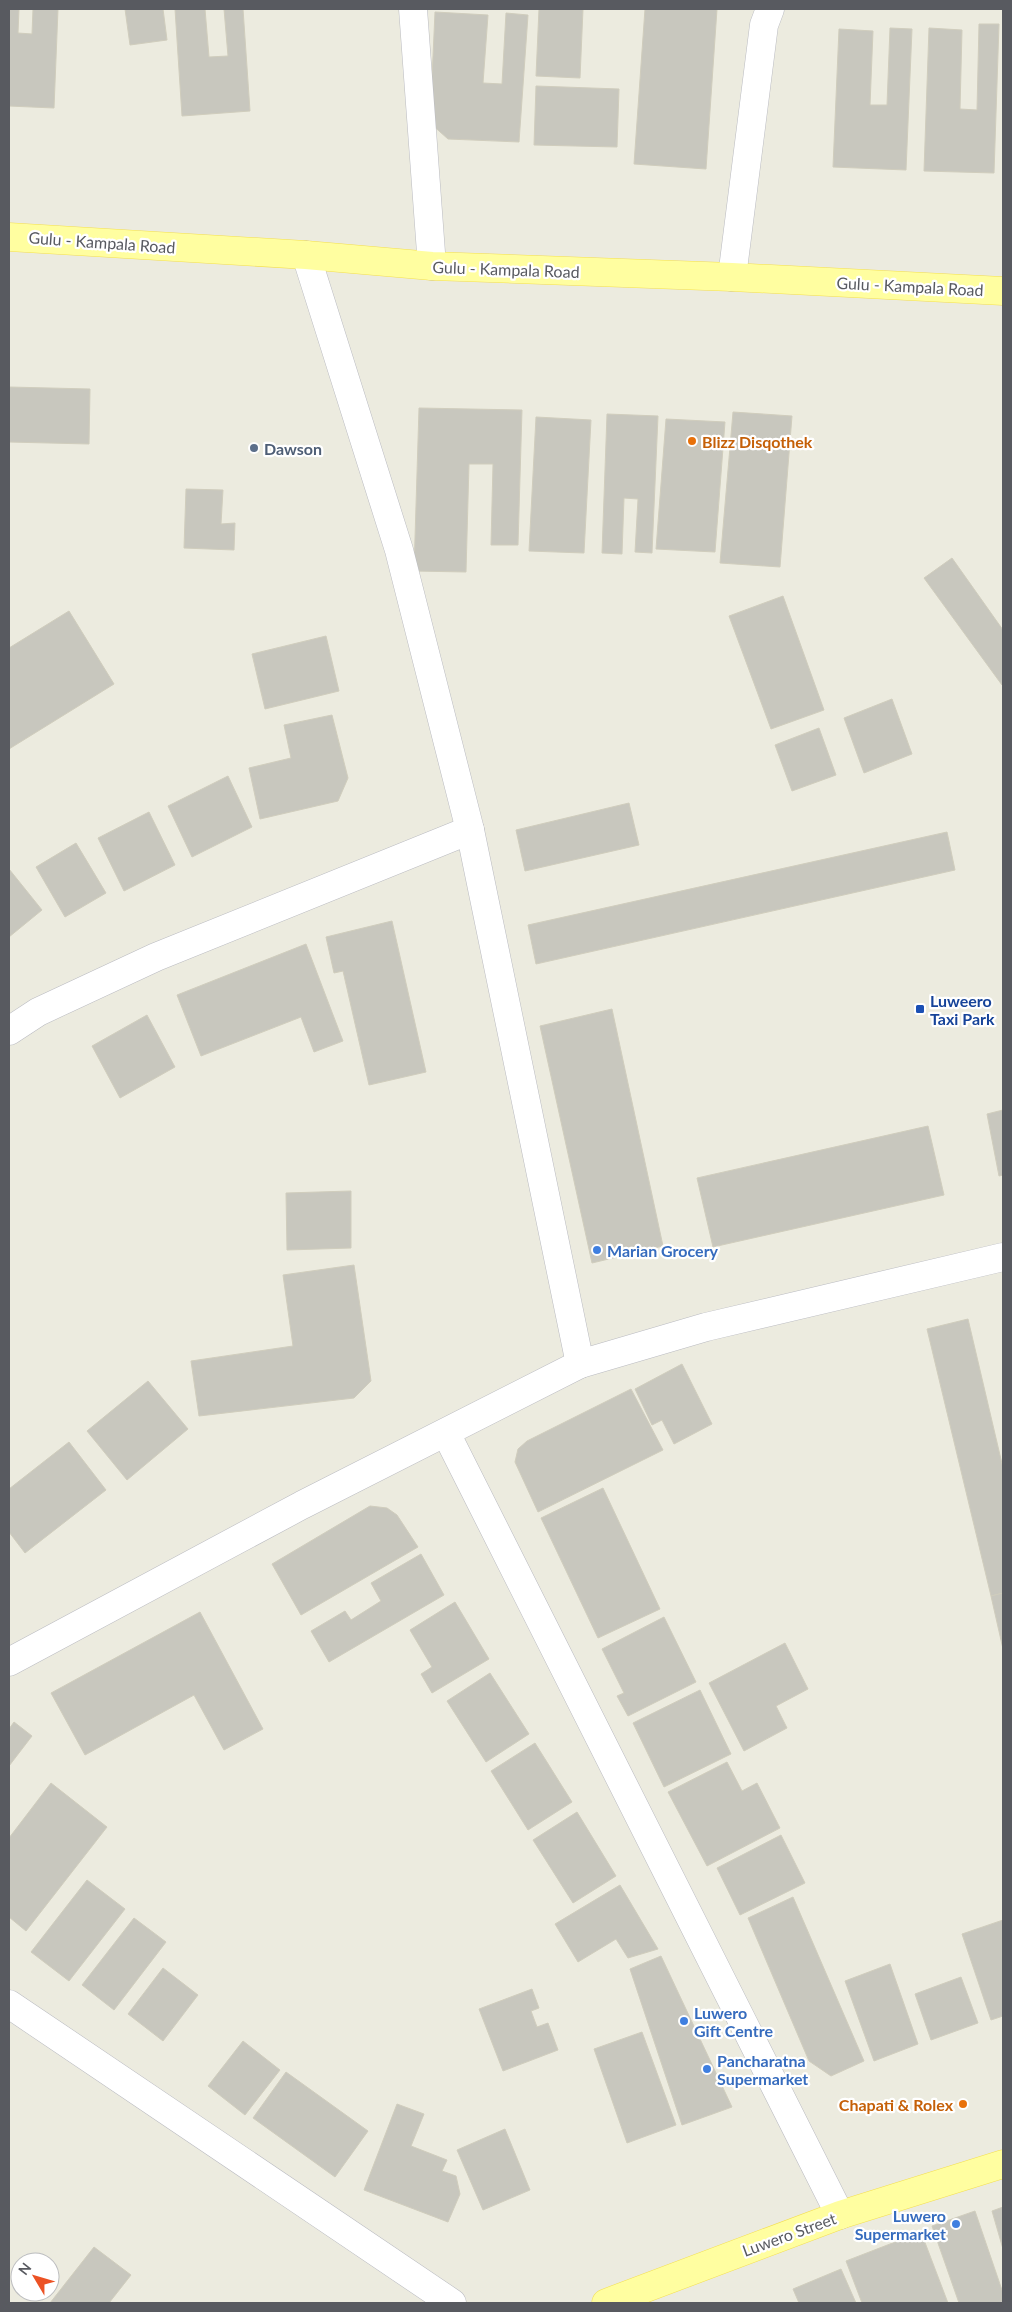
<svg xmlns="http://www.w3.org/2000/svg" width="1012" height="2312" viewBox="0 0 1012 2312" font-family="Lato,sans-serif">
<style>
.building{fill:#c8c7be;stroke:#d0cdbd}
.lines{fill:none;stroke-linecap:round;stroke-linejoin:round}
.minor-casing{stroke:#babbc1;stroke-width:29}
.major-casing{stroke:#f4df50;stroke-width:29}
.minor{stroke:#fff;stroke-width:28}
.major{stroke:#fffea0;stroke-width:28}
.food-dot{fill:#e8710a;stroke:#fff;stroke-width:2}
.service-dot{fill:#5c6f8a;stroke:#fff;stroke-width:2}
.transit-dot{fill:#1a4fb4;stroke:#fff;stroke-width:2}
.shop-dot{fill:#3f7fe0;stroke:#fff;stroke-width:2}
.labels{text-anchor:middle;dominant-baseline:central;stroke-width:4.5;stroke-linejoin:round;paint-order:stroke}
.street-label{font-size:16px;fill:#585a60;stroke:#fff}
.food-label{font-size:16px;font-weight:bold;fill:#c56008;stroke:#fff;text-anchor:start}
.service-label{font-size:16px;font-weight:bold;fill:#4e5e75;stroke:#fff;text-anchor:start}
.transit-label{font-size:16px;font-weight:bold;fill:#164399;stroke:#fff;text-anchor:start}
.shop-label{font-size:16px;font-weight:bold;fill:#366cbe;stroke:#fff;text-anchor:start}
</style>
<rect width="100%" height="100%" fill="#ecebdf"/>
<!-- building -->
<g class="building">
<polygon points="9,9 19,9 18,33 32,34 33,9 58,9 54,108 9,106"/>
<polygon points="125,9 163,9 167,40 130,45"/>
<polygon points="175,9 205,9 209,57 228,56 224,9 243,9 250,111 182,116"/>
<polygon points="539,9 583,9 580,78 536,76"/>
<polygon points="645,9 717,9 706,169 634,164"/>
<polygon points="435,12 488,15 483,83 502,84 506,13 528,15 519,142 448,139 430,123"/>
<polygon points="979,24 999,24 994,173 924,171 929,28 962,30 960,109 977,110"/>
<polygon points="890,28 912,29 906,170 833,167 839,29 873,31 870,105 887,105"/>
<polygon points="536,86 619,89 617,147 534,145"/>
<polygon points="9,387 90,389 89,444 9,442"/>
<polygon points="419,408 522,410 518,545 491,545 493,464 469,464 466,572 414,571"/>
<polygon points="733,412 792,416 780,567 720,563"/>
<polygon points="607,414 658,416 652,553 635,552 638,499 624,498 622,554 602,553"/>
<polygon points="536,417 591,420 584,553 529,551"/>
<polygon points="666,419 725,422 715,552 656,549"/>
<polygon points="186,489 223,490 221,524 235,523 234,550 184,548"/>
<polygon points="952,558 1003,630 1003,684 1002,685 924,578"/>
<polygon points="783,596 824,710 771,729 729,616"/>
<polygon points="69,611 114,684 9,749 9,648"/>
<polygon points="326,636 339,691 265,709 252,654"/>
<polygon points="892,699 912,754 864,773 844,718"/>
<polygon points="332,715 348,778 338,801 260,819 249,768 291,758 284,725"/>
<polygon points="819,728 836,775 792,791 775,745"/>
<polygon points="228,776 252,827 192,857 168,806"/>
<polygon points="629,803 639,845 525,871 516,830"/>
<polygon points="149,812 175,865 124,891 98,838"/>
<polygon points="947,832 955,870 536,964 528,925"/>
<polygon points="76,843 106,893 65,917 36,867"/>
<polygon points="9,869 42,910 9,937"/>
<polygon points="392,921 426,1072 369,1085 343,971 334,973 326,937"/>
<polygon points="306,944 343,1041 314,1052 301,1017 201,1056 177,995"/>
<polygon points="612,1009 663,1246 592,1263 540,1026"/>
<polygon points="147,1015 175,1067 120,1098 92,1046"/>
<polygon points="1003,1110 1003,1175 999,1176 987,1114"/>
<polygon points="928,1126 944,1195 713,1247 697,1178"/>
<polygon points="351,1191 351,1248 287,1250 286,1193"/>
<polygon points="354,1265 371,1381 354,1398 199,1416 191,1361 293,1346 283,1275"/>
<polygon points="968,1319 1003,1468 1003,1593 991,1596 927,1329"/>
<polygon points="682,1364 712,1424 674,1444 662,1420 652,1425 635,1389"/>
<polygon points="148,1381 188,1429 127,1480 87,1431"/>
<polygon points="631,1389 663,1450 538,1512 515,1462 518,1449 527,1441"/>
<polygon points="69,1442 106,1490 25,1553 9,1532 9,1489"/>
<polygon points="603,1488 660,1609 598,1638 541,1518"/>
<polygon points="370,1506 387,1508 397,1515 418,1547 301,1615 272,1564"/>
<polygon points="421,1554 444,1595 329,1662 311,1631 345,1611 351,1620 381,1601 371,1583"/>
<polygon points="1003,1593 1003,1649 991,1596"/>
<polygon points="455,1602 489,1659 432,1693 421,1674 432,1667 410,1630"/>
<polygon points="200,1612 263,1729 224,1750 194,1695 85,1755 51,1693"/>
<polygon points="664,1617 696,1682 628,1716 617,1696 624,1693 602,1649"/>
<polygon points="785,1643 808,1689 776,1706 787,1728 744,1751 709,1683"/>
<polygon points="490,1673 529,1734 486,1762 447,1701"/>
<polygon points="700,1690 731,1754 664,1787 633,1723"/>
<polygon points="14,1722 32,1736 9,1766 9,1729"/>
<polygon points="535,1743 572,1802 528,1830 491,1771"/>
<polygon points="727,1762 742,1791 757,1783 780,1828 707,1866 668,1792"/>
<polygon points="51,1783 107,1827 26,1931 9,1917 9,1838"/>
<polygon points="577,1812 616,1876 573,1903 533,1840"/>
<polygon points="781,1835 805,1883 740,1915 717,1868"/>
<polygon points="87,1880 125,1909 69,1981 31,1952"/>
<polygon points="620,1885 658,1949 628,1958 616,1939 578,1962 555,1924"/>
<polygon points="793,1897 864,2061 831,2076 809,2061 748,1918"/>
<polygon points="134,1918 166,1942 114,2010 82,1985"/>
<polygon points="1003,1920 1003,2016 991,2020 962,1934"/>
<polygon points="661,1956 732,2107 682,2125 630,1969"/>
<polygon points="890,1964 918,2044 874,2061 845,1981"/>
<polygon points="163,1968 198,1995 163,2041 128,2014"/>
<polygon points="961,1977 978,2023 931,2040 915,1994"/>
<polygon points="532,1989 539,2008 531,2011 537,2027 548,2023 558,2050 503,2071 479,2009"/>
<polygon points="642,2032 676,2125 627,2143 594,2049"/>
<polygon points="243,2041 280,2070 245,2115 208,2086"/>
<polygon points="286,2072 368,2131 335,2177 253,2118"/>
<polygon points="397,2104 424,2114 411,2146 447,2160 442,2171 456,2176 460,2194 448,2222 364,2190"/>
<polygon points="505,2129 530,2190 483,2210 457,2150"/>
<polygon points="1003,2207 1003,2249 992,2211"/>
<polygon points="975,2211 1003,2293 1003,2303 959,2303 932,2226"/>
<polygon points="921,2232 948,2303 862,2303 846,2261"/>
<polygon points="94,2247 131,2275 109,2303 50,2303"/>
<polygon points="841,2269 856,2303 799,2303 793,2289"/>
</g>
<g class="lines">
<!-- minor casing -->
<g class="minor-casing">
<g id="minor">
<polyline points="413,9 432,266"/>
<polyline points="306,255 399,550 470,830 580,1364"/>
<polyline points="732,277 764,25 770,9"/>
<polyline points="9,1031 38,1012 156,957 470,830"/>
<polyline points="446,1433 840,2215"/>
<polyline points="9,1662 302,1505 580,1364 706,1327 1003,1257"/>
<polyline points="9,2004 452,2303"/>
</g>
</g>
<!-- major casing -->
<g class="major-casing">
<g id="major">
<polyline points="9,237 306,255 432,266 732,277 1003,291"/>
<polyline points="606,2303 840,2215 1003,2164"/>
</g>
</g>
<!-- minor -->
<use href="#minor" class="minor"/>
<!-- major -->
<use href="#major" class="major"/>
</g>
<!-- markers -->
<g class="food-dot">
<circle cx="692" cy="441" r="5"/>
<circle cx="963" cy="2104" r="5"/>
</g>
<circle class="service-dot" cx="254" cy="448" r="5"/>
<rect class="transit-dot" x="915" y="1004" width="10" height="10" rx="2.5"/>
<g class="shop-dot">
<circle cx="597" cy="1250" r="5"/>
<circle cx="684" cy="2021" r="5"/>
<circle cx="707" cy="2069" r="5"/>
<circle cx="956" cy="2224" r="5"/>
</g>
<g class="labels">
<!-- street labels -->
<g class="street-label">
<text transform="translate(102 242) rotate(4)">Gulu - Kampala Road</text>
<text transform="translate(506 269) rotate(2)">Gulu - Kampala Road</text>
<text transform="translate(910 286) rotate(3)">Gulu - Kampala Road</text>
<text transform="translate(789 2234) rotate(-20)">Luwero Street</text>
</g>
<!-- food labels -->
<g class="food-label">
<text x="702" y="441">Blizz Disqothek</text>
<text x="953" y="2104" text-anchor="end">Chapati &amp; Rolex</text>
</g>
<!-- service labels -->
<g class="service-label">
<text x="264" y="448">Dawson</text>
</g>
<!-- transit labels -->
<g class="transit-label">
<text x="930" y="1000">Luweero<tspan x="930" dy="18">Taxi Park</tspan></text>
</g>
<!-- shop labels -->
<g class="shop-label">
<text x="607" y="1250">Marian Grocery</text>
<text x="694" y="2012">Luwero<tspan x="694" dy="18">Gift Centre</tspan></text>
<text x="717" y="2060">Pancharatna<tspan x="717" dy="18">Supermarket</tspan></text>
<text x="946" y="2215" text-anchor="end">Luwero<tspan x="946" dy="18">Supermarket</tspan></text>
</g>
</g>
<!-- border -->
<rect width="1012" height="2312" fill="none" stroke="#585a60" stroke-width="20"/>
<!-- north arrow -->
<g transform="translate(35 2277) rotate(308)"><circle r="24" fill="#ffffff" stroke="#bcbdbf"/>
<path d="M0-4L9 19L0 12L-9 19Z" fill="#ec5224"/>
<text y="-8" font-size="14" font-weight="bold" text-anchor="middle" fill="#585a60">N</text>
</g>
</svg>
